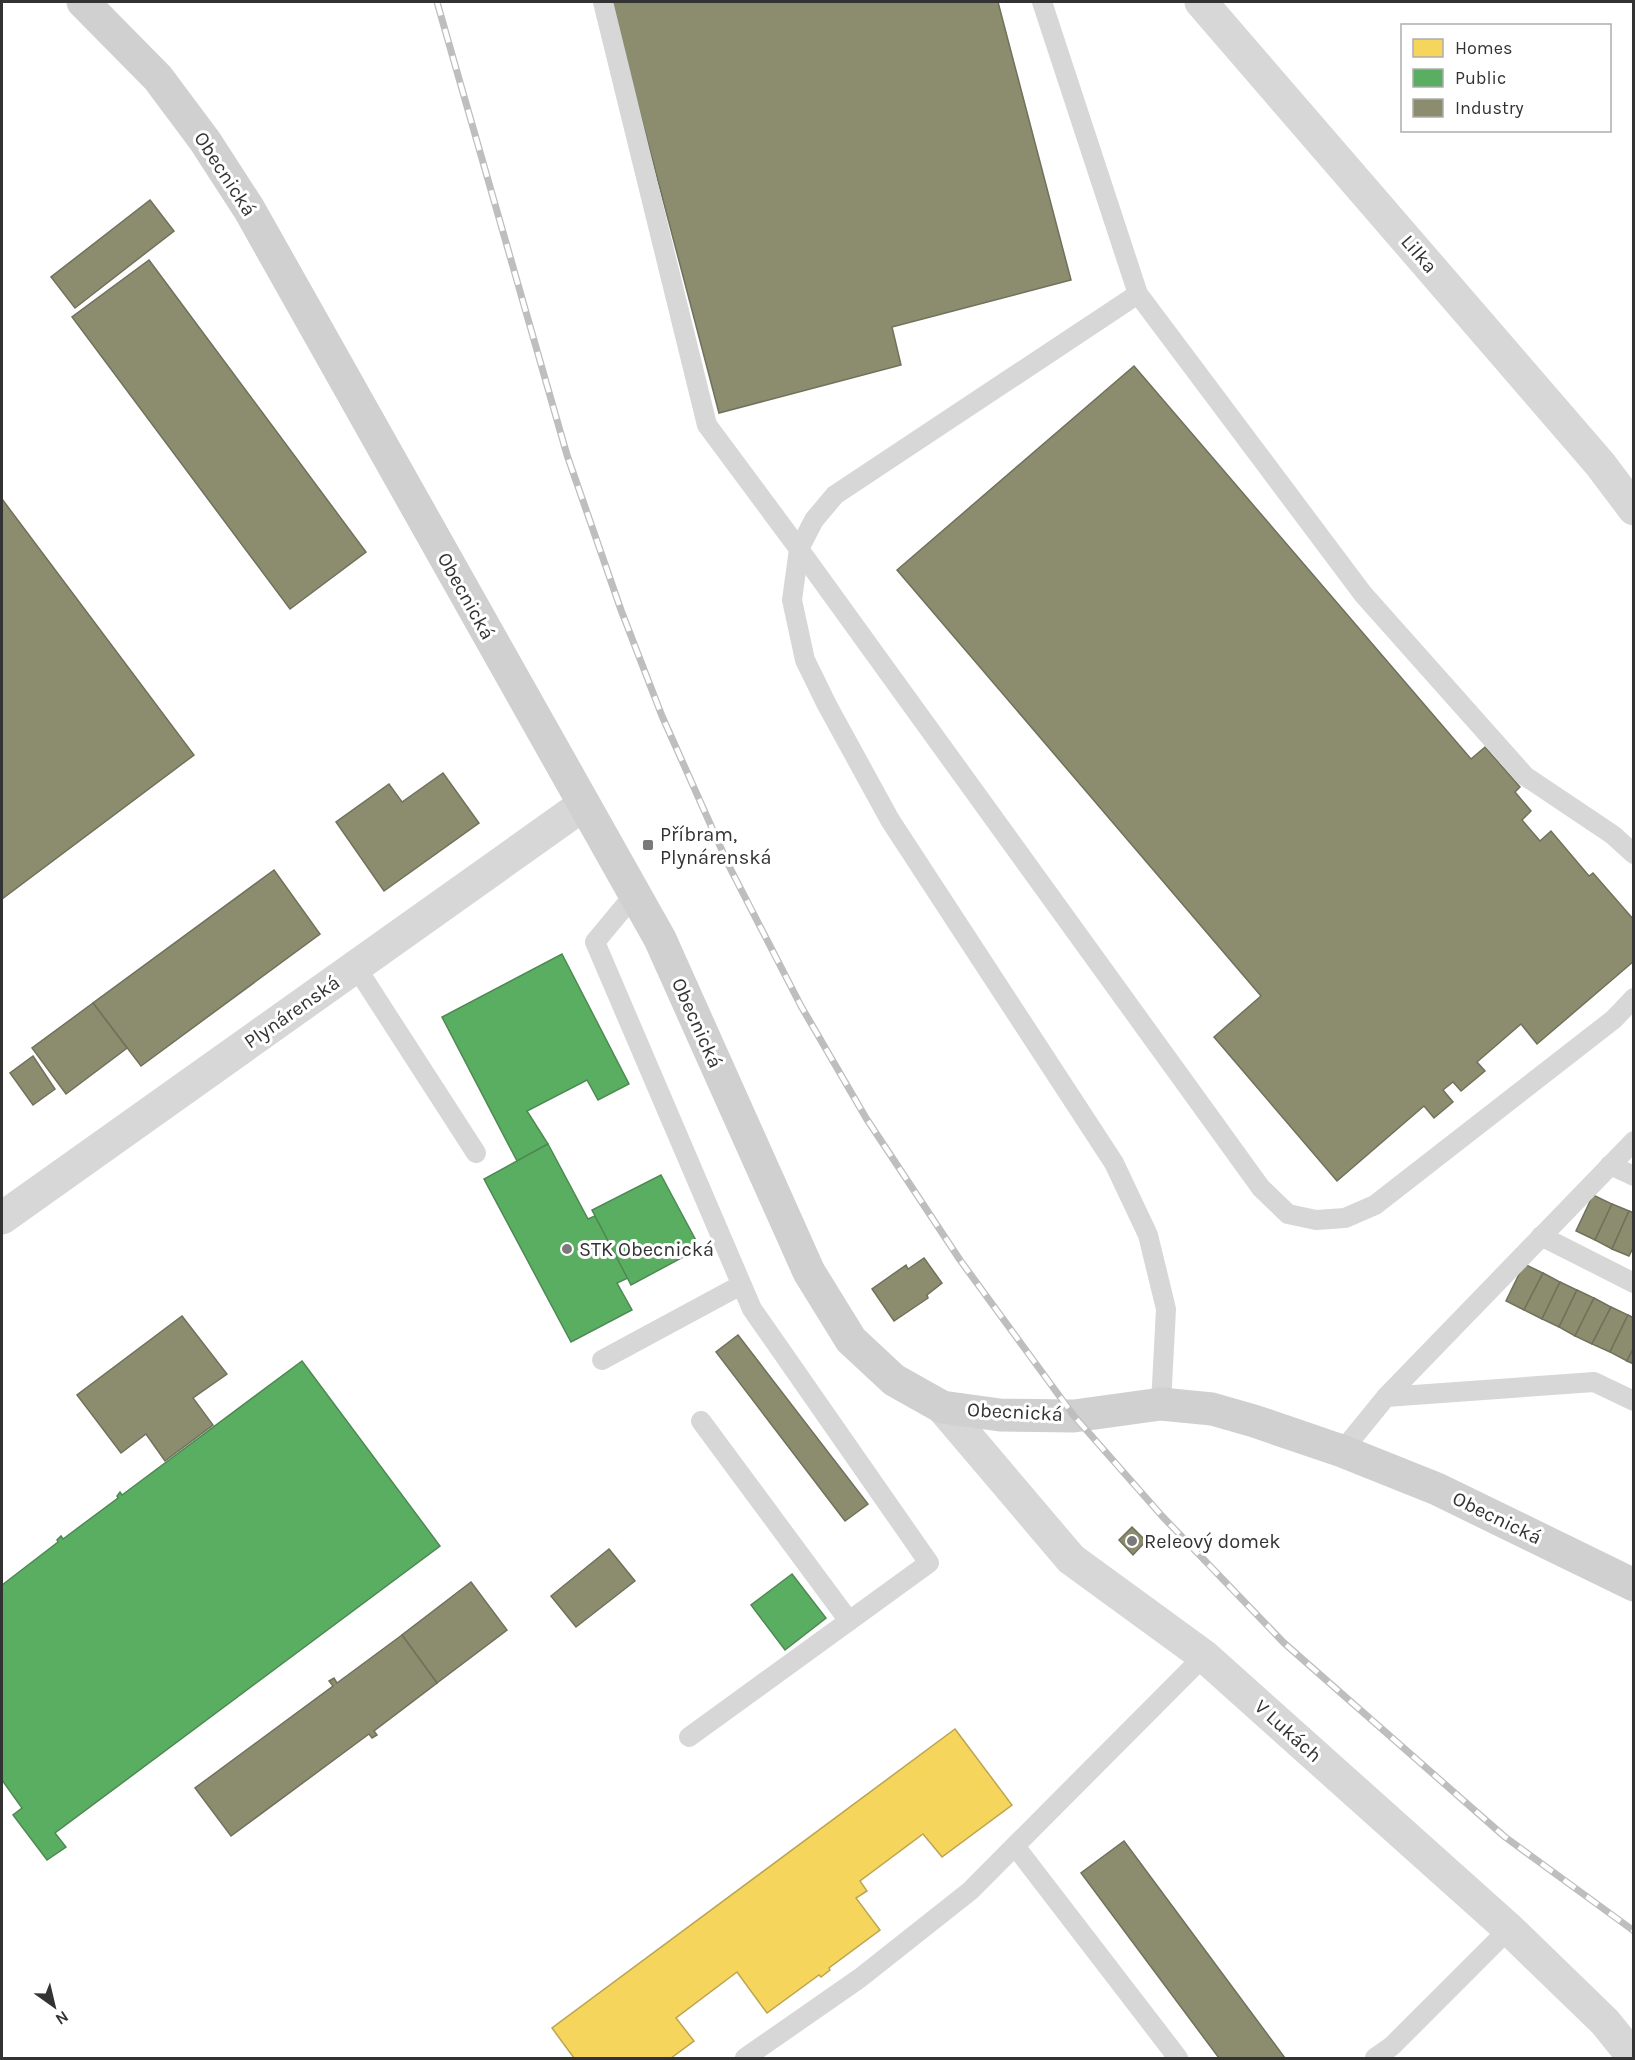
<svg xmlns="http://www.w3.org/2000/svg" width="1635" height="2060" viewBox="0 0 1635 2060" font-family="Karla,sans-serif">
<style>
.homes{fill:#f6d55c;stroke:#bca450;stroke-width:1.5}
.public{fill:#5aae61;stroke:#4e8953;stroke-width:1.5}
.industry{fill:#8c8c6e;stroke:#71715c;stroke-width:1.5}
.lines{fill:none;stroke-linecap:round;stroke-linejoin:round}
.lane{stroke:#d7d7d7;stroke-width:20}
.street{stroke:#d7d7d7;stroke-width:33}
.secondary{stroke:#d0d0d0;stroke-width:33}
.rail-casing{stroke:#bebebe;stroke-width:7}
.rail{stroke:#fff;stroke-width:4.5;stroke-dasharray:14;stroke-linecap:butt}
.poi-dot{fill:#7a7a7a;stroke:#fff;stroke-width:2}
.labels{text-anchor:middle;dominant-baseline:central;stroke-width:6;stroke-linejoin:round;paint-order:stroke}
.street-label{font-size:20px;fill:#333;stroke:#fff}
.poi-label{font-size:20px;fill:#333;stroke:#fff;text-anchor:start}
</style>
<rect width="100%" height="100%" fill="#fff"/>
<!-- homes -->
<polygon class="homes" points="955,1729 1012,1805 942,1857 923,1834 860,1881 867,1891 856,1898 880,1930 829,1968 830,1970 821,1977 819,1975 767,2013 737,1972 676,2018 694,2041 671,2058 574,2058 552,2028"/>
<!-- public -->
<g class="public">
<polygon points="562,954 629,1084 598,1100 587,1080 527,1111 548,1144 517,1161 442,1017"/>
<polygon points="548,1144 588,1219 595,1216 628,1278 617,1283 632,1310 571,1342 484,1179"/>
<polygon points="661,1175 700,1248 631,1285 592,1210"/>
<polygon points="302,1361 440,1546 55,1833 66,1847 47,1860 13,1815 22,1808 2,1780 2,1585 58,1542 57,1540 61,1536 63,1539 118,1498 117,1496 120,1492 122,1495"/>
<polygon points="792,1574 826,1618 785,1650 751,1605"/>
</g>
<!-- industry -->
<g class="industry">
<polygon points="611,2 998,2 1071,280 892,327 901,365 719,413"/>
<polygon points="150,200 174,231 75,308 51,277"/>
<polygon points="149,260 366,552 290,609 72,317"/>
<polygon points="1134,366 1471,759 1485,747 1520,787 1515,792 1531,811 1522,820 1540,841 1551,831 1589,876 1593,873 1634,920 1634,961 1537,1044 1521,1024 1477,1062 1485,1071 1461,1091 1453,1082 1443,1090 1453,1102 1434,1118 1424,1106 1337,1181 1214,1037 1261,996 897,570"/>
<polygon points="2,499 194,755 2,899"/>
<polygon points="443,773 479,823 384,891 336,822 389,784 402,802"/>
<polygon points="274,870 320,934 141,1066 93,1003"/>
<polygon points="93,1003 127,1048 66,1094 32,1048"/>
<polygon points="33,1056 55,1089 33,1105 10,1073"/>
<polygon points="1593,1195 1612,1204 1595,1240 1576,1231"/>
<polygon points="1612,1204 1629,1211 1612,1249 1595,1240"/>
<polygon points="1629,1211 1634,1213 1634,1246 1629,1256 1612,1249"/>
<polygon points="924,1258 942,1283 927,1295 928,1298 894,1321 872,1289 906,1265 908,1269"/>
<polygon points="1524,1264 1543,1273 1524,1310 1506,1301"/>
<polygon points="1543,1273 1560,1282 1542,1319 1524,1310"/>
<polygon points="1560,1282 1577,1290 1559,1327 1542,1319"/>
<polygon points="1577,1290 1594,1298 1575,1336 1559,1327"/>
<polygon points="1594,1298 1611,1307 1592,1344 1575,1336"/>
<polygon points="1611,1307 1628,1315 1610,1352 1592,1344"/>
<polygon points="1628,1315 1634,1318 1634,1347 1627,1361 1610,1352"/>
<polygon points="182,1316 227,1374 193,1398 213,1425 165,1461 146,1434 121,1453 77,1395"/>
<polygon points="738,1335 868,1504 845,1521 716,1352"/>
<polygon points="1634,1347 1634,1364 1627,1361"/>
<polygon points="1132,1527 1146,1541 1133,1555 1119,1540"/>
<polygon points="609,1549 635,1581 576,1627 551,1596"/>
<polygon points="471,1582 507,1630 437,1683 402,1635"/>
<polygon points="402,1635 437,1683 374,1731 377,1735 372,1738 369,1734 231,1836 195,1788 333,1686 329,1681 334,1678 337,1683"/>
<polygon points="1124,1841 1285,2058 1219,2058 1081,1873"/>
</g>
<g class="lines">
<!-- lane -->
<g class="lane">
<polyline points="603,2 707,425 799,549 792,600 805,660 827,705 890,820 1114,1163 1148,1235 1166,1309 1161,1404"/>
<polyline points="1042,2 1138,294 1363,594 1525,776 1613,835 1634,854"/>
<polyline points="1138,294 835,495 814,520 799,549 1261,1188 1288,1214 1316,1220 1345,1218 1375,1205 1614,1019 1634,998"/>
<polyline points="634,895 595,942 752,1309 929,1563 689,1737"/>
<polyline points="356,967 476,1153"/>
<polyline points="1610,1165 1634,1176"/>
<polyline points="1541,1236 1634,1283"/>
<polyline points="602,1360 741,1285"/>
<polyline points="1386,1397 1594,1382 1634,1401"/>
<polyline points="701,1421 849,1621"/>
<polyline points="1342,1451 1386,1397 1634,1141"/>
<polyline points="1015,1846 1178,2058"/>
<polyline points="745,2058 860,1978 970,1891 1204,1656"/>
<polyline points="1375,2058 1392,2046 1509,1929"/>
</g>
<!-- street -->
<g class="street">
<polyline points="1201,2 1600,464 1634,509"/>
<polyline points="2,1218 583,805"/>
<polyline points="942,1407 1071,1559 1204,1656 1509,1929 1605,2022 1634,2058"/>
</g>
<!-- secondary -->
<polyline class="secondary" points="83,2 158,78 205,141 249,209 660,939 809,1272 851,1340 894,1380 942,1407 1000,1415 1074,1416 1161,1404 1212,1409 1254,1421 1342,1451 1437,1489 1634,1585"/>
<!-- rail casing -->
<g class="rail-casing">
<polyline id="rail" points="437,2 567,455 621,610 662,716 729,866 801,1006 866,1118 960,1260 1074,1416 1162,1516 1284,1643 1505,1837 1634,1931"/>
</g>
<!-- rail -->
<use href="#rail" class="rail"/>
</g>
<!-- markers -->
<g class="poi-dot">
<rect x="642" y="839" width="12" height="12" rx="3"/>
<circle cx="567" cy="1249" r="6"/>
<circle cx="1132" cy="1541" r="6"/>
</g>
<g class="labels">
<!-- street labels -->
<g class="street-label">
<text transform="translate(225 174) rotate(57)">Obecnická</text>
<text transform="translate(1419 254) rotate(49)">Lilka</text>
<text transform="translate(466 596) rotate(61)">Obecnická</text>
<text transform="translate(292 1012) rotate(-35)">Plynárenská</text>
<text transform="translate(697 1023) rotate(66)">Obecnická</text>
<text transform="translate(1015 1412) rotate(3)">Obecnická</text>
<text transform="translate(1497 1518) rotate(26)">Obecnická</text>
<text transform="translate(1288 1731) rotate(42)">V Lukách</text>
</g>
<!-- poi labels -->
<g class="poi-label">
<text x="660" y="834">Příbram,<tspan x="660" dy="23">Plynárenská</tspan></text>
<text x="579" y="1249">STK Obecnická</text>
<text x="1144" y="1541">Releový domek</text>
</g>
</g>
<!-- border -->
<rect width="1635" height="2060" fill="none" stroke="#333333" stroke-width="6"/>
<!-- legend -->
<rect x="1401" y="24" width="210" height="108" fill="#ffffff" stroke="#adadad" stroke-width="1.5"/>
<rect x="1413" y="39" width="30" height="18" fill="#f6d55c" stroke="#adadad" stroke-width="1.5"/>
<text x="1455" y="54" font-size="18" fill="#333333">Homes</text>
<rect x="1413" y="69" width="30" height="18" fill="#5aae61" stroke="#adadad" stroke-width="1.5"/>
<text x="1455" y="84" font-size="18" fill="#333333">Public</text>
<rect x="1413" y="99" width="30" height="18" fill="#8c8c6e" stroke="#adadad" stroke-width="1.5"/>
<text x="1455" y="114" font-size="18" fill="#333333">Industry</text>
<!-- north arrow -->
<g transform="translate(54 2006) rotate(146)" stroke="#ffffff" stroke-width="4.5" paint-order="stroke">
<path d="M0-4.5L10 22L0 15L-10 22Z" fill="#333333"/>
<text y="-9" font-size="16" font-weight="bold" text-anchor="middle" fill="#333333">N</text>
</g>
</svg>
